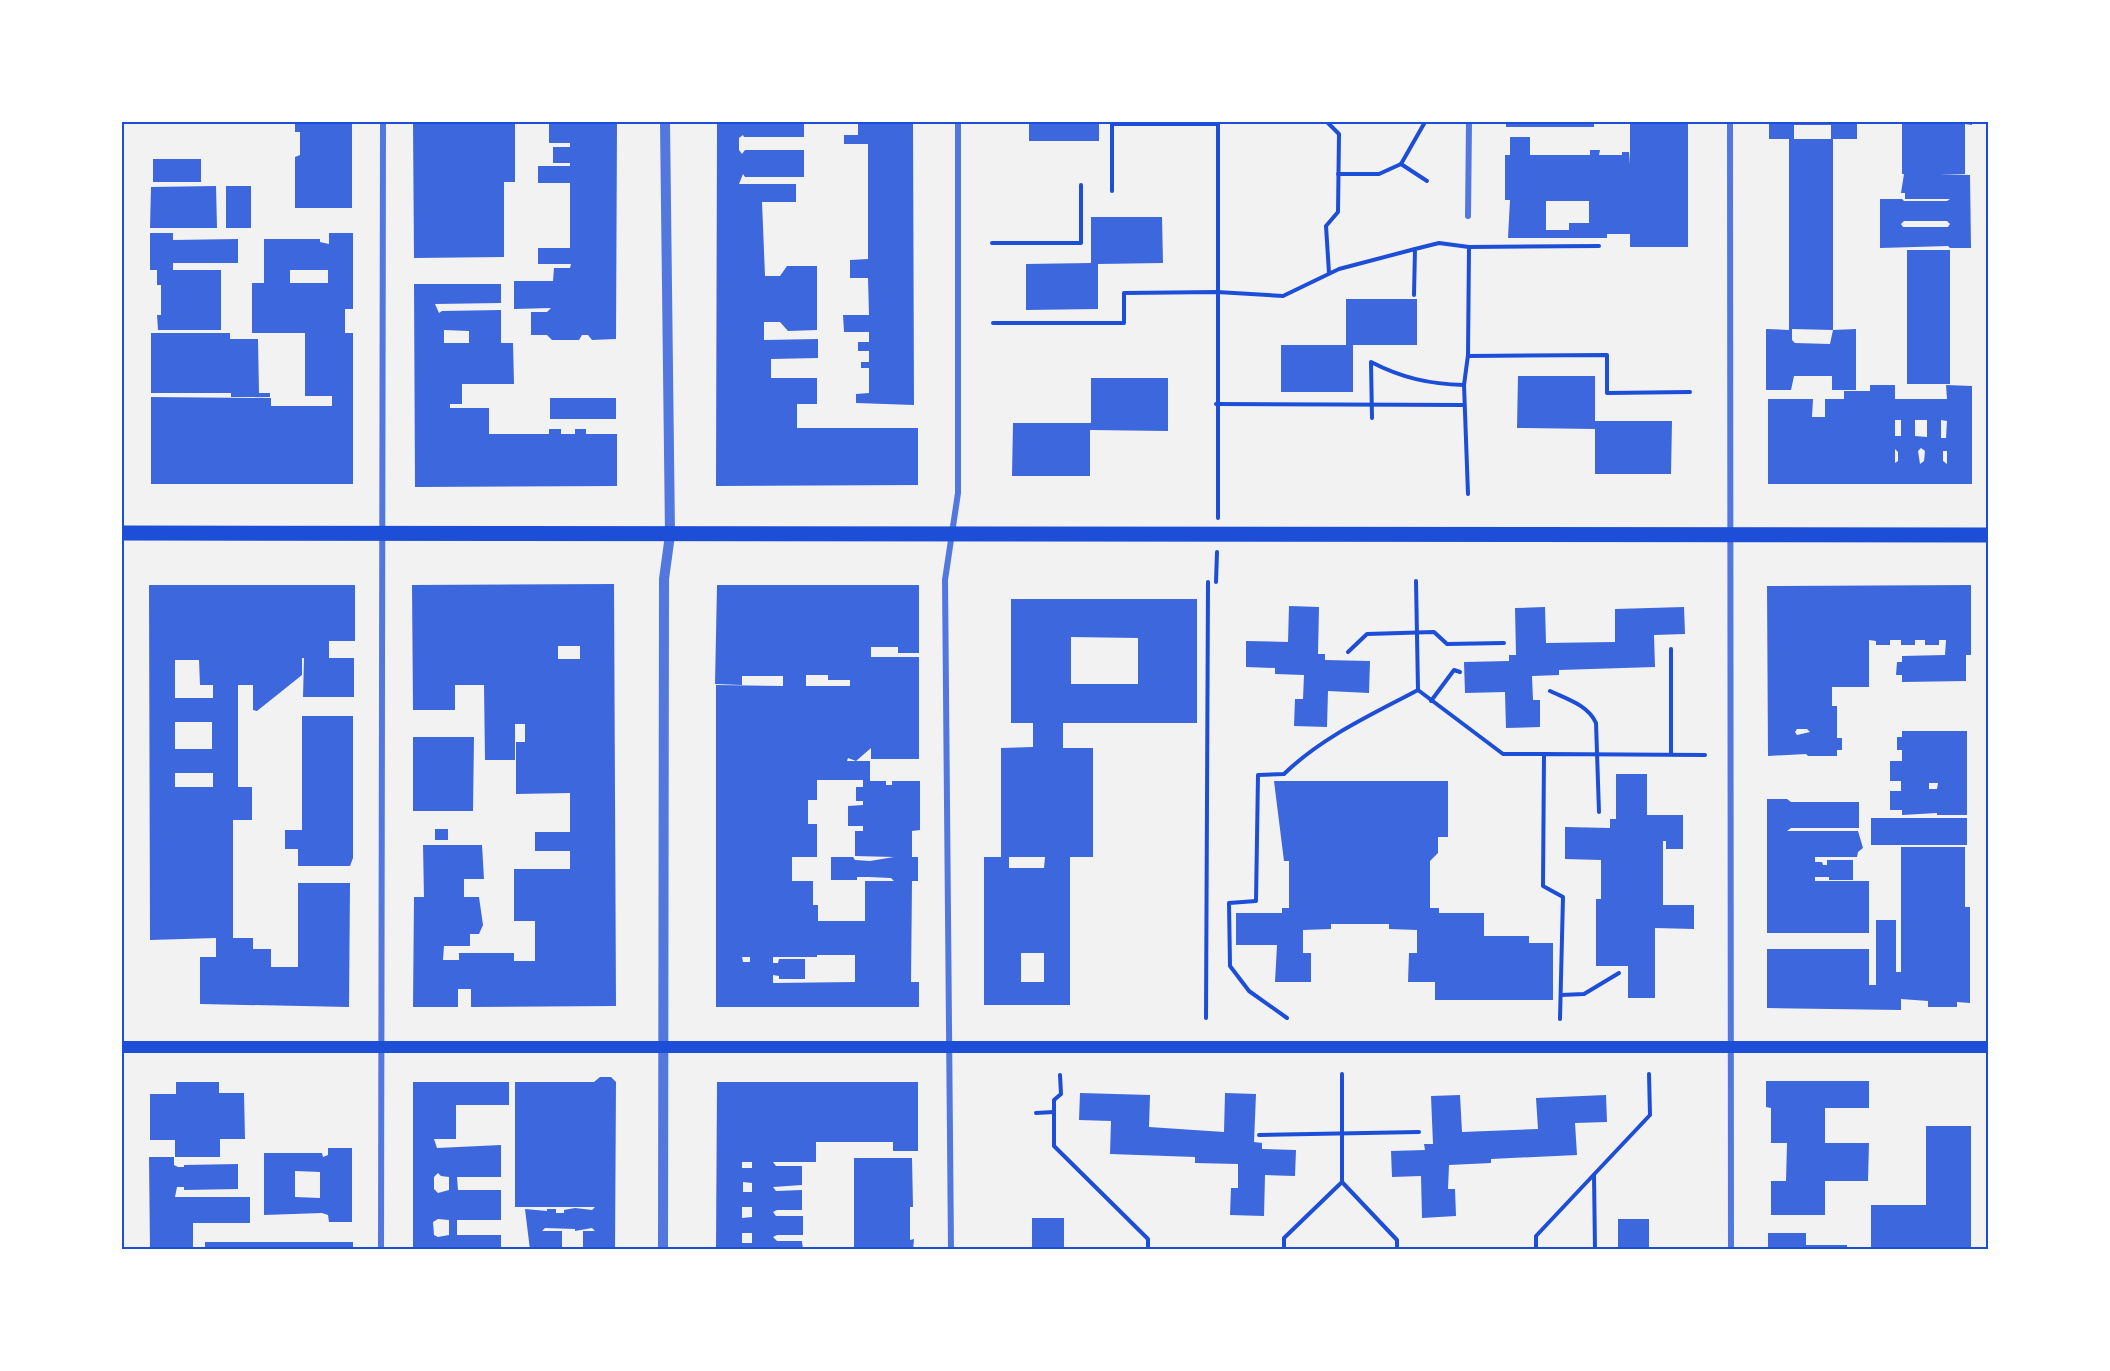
<svg xmlns="http://www.w3.org/2000/svg" width="2110" height="1371" viewBox="0 0 2110 1371" font-family="'PT Sans Narrow',sans-serif">
<style>
.building{fill:#3d67dc;fill-rule:evenodd}
.lines{fill:none;stroke-linecap:round;stroke-linejoin:round}
.path{stroke:#1d4ed8;stroke-width:4}
.minor{stroke:#5277de;stroke-width:6}
.tertiary{stroke:#5277de;stroke-width:10}
.secondary{stroke:#1d4ed8;stroke-width:12}
.primary{stroke:#1d4ed8;stroke-width:15}
.neatline{fill:none;stroke:#1d4ed8;stroke-width:2}
</style>
<rect width="100%" height="100%" fill="#f2f2f2"/>
<!-- building -->
<g class="building">
<polygon points="295,122 352,122 352,208 295,208 295,157 300,155 300,132 295,132"/>
<polygon points="413,122 515,122 515,182 504,182 504,257 414,258"/>
<polygon points="549,122 617,123 616,339 592,340 588,335 582,335 579,340 552,340 547,335 531,335 531,312 547,312 551,308 514,309 514,281 553,281 554,268 570,268 571,264 538,264 538,248 570,248 570,183 538,183 538,166 570,166 570,163 553,163 553,147 570,147 570,143 549,143"/>
<polygon points="717,122 804,122 804,137 744,137 743,135 739,138 739,150 742,154 745,150 804,150 804,177 745,177 743,174 739,184 796,184 796,202 762,202 765,276 780,276 787,266 817,266 817,330 788,331 780,322 764,322 764,340 818,339 818,358 771,359 771,378 817,378 817,404 797,404 797,428 918,428 918,485 716,486"/>
<polygon points="858,122 913,122 914,405 856,403 856,394 869,393 869,368 861,368 861,362 869,362 869,351 858,351 858,342 869,342 869,332 844,332 843,315 869,315 868,278 850,278 850,260 868,259 868,144 844,144 844,135 858,135"/>
<rect x="1029" y="122" width="70" height="19"/>
<rect x="1506" y="122" width="88" height="5"/>
<path d="M1630,122H1688V247H1630V234H1607V238H1508L1510,200H1505V155H1510V137H1530V155H1590V150H1600L1599,155H1622V152H1629L1630,164ZM1546,201H1589V223H1569V230H1546Z"/>
<path d="M1769,122H1857V139H1833V330L1792,329V340L1795,343L1830,344L1833,330L1856,329V390H1832V376H1794L1791,390H1766V329L1789,330V139H1769ZM1794,125H1831V139H1794Z"/>
<path d="M1906,122H1972V125L1965,124V174H1939L1970,175L1971,248H1950L1948,246L1880,248V199H1902L1904,201H1947L1950,199H1905V193H1901L1904,174H1902V124H1906ZM1904,221H1947L1950,224L1948,227H1903L1901,224Z"/>
<rect x="153" y="159" width="48" height="23"/>
<polygon points="216,186 217,228 150,228 151,187"/>
<rect x="226" y="186" width="25" height="42"/>
<polygon points="1091,217 1162,217 1163,263 1098,264 1098,309 1026,310 1026,264 1091,263"/>
<polygon points="150,233 173,233 173,240 238,239 238,263 173,263 173,270 221,270 221,330 158,330 157,315 161,315 161,285 157,285 157,270 150,270"/>
<path d="M329,233H353V309H345V333H353V484H151V397L271,398V406H332V396H305V333H252V283H264V239H320V242L329,244ZM290,270H328V283H290Z"/>
<rect x="1907" y="250" width="43" height="134"/>
<path d="M414,284H501V303L435,304L439,313L442,311L501,310V343H513L514,384H462V404H450V408H489V434H549V429H561V434H575V429H586V434H617V486L415,487ZM444,330L469,331V343H444Z"/>
<polygon points="1346,299 1417,299 1417,345 1353,345 1353,392 1281,392 1281,345 1346,345"/>
<polygon points="151,333 230,333 230,339 258,339 259,393 270,393 270,397 231,397 231,393 151,393"/>
<polygon points="1518,376 1595,376 1595,421 1672,421 1671,474 1595,474 1595,429 1517,428"/>
<polygon points="1091,378 1168,378 1168,431 1090,430 1090,476 1012,476 1013,423 1091,423"/>
<path d="M1870,385H1895V399H1947L1946,385L1972,386V484H1768V399H1813L1812,417H1825V399H1844V391H1870ZM1895,420H1901V436H1895ZM1915,420H1927V437L1915,436ZM1941,420L1947,421L1946,438H1941ZM1921,448L1925,451L1924,461L1920,464L1918,451ZM1895,449L1898,452V461L1895,463ZM1943,451H1947V464L1943,461Z"/>
<rect x="550" y="398" width="66" height="21"/>
<path d="M614,584L616,1006L471,1007V989H458V1007H413L414,897H424L423,845H482L484,879H464V897H479L483,925L479,934H470V946H444L443,960H459V953H514V961H535V921H514V869H570V851H535V832H570V793L516,794V742H525V724H515V760H485L484,685H455V710H413L412,585ZM558,646H580V659H558Z"/>
<path d="M149,585H355V641H329V658H354V697H303L304,658H302V675L257,711L253,710V685H238V787H252V820H233V938H253V949H271V967H298V883H350L349,1007L200,1004V957H216V938L150,940ZM175,660H199L200,685H213V698H175ZM175,722H212V749H175ZM175,773H213V787H175Z"/>
<path d="M717,585H919V653H898V647H871V657H919V759H871V748L856,761L848,758L847,761H870V781H886V785H892V781H920V830L912,831V857H918V881H912L911,982H919V1007H716V685L783,686V676H742V685L715,684ZM806,675H828V680H850V686H806ZM817,780H863V787H856V801H863V805L848,806V826H863V831H855V856L894,857L870,861L855,860L853,857H831V880H857V877H869L891,878L894,881H865V921H818V905H813V881H792V857H817V824H808V800H817ZM817,955H855V982L773,983V975L779,976V979H805V959H779L778,963H773V957H817ZM742,957H750V962H743Z"/>
<path d="M1971,585V655H1966V681L1902,682V675H1896L1897,662H1902V656L1945,655L1946,640H1939V645H1925V640H1915V645H1901V640H1890V645H1876V641L1869,640V687H1832V706H1837V738H1842V750H1837V756H1808L1806,754L1768,756L1767,586ZM1797,729H1807L1810,732L1797,735L1795,732Z"/>
<path d="M1011,599H1197V723H1063V748H1093V857H1070V1005H984V857H1001V748L1033,747V723H1011ZM1071,637L1138,638V684H1071ZM1009,857H1045L1044,868H1009ZM1021,953H1044V982H1021Z"/>
<polygon points="1289,606 1319,607 1318,654 1325,654 1325,660 1370,661 1369,693 1328,691 1327,727 1294,726 1295,699 1303,699 1304,675 1275,674 1275,668 1246,667 1246,641 1288,642"/>
<polygon points="1545,607 1546,643 1615,642 1615,609 1684,607 1685,634 1654,635 1655,667 1559,670 1559,675 1532,676 1533,700 1540,700 1540,727 1506,728 1505,692 1465,693 1464,662 1509,661 1509,655 1516,655 1515,608"/>
<polygon points="302,716 353,716 353,858 350,866 298,866 298,849 285,849 285,830 302,830"/>
<path d="M1902,731H1967V815H1937V813L1902,815V810H1890V791H1901V781H1890V761H1902V750H1897V737H1902ZM1929,783H1938L1937,789H1929Z"/>
<polygon points="413,737 474,737 473,811 413,811"/>
<polygon points="1616,774 1647,774 1647,815 1683,815 1683,849 1666,849 1666,841 1663,841 1663,905 1694,905 1694,929 1655,928 1655,998 1628,998 1628,966 1596,966 1596,899 1601,899 1601,860 1565,859 1565,827 1610,828 1610,819 1616,819"/>
<polygon points="1274,781 1448,781 1448,837 1438,837 1438,853 1430,861 1430,908 1439,908 1439,913 1484,913 1484,936 1529,936 1529,943 1553,943 1553,1000 1435,1000 1435,982 1408,982 1409,953 1417,953 1417,930 1389,929 1389,924 1331,924 1331,929 1303,930 1303,953 1311,953 1311,982 1275,982 1277,945 1236,945 1236,913 1282,913 1282,908 1289,908 1289,861 1284,861"/>
<polygon points="1767,799 1787,799 1791,802 1859,802 1859,828 1791,828 1787,831 1858,831 1863,848 1858,852 1857,857 1815,857 1815,862 1822,862 1823,865 1827,865 1827,860 1853,860 1853,880 1829,880 1829,877 1815,877 1815,881 1869,881 1869,933 1767,933"/>
<rect x="1871" y="818" width="96" height="27"/>
<rect x="435" y="829" width="13" height="11"/>
<polygon points="1901,847 1965,847 1965,907 1970,907 1970,1003 1957,1002 1957,1007 1928,1007 1928,1001 1901,999 1901,1010 1767,1008 1767,949 1869,949 1869,985 1876,985 1876,920 1896,920 1896,972 1901,972"/>
<polygon points="600,1077 611,1077 616,1082 615,1250 583,1250 583,1231 595,1231 592,1228 575,1231 575,1229 545,1228 542,1231 562,1231 562,1250 530,1250 525,1209 547,1211 547,1209 556,1209 556,1213 564,1213 564,1210 575,1208 592,1210 595,1207 515,1207 515,1082 594,1082"/>
<polygon points="1766,1081 1869,1081 1869,1108 1825,1108 1825,1143 1869,1143 1868,1181 1825,1181 1825,1215 1771,1215 1771,1181 1786,1181 1787,1143 1771,1143 1771,1108 1766,1107"/>
<polygon points="176,1082 219,1082 219,1093 244,1093 245,1139 220,1139 220,1157 175,1157 175,1140 150,1140 150,1094 176,1094"/>
<path d="M413,1082H509V1105H456V1139H434L437,1148L501,1145V1177H457L458,1190H501V1220H457V1235H501V1250H413ZM438,1173L441,1176L449,1177V1190L438,1193L434,1189V1177ZM438,1219L449,1220V1235L438,1237L434,1235L433,1222Z"/>
<path d="M717,1082H918V1151H893V1142H816V1162H773L776,1166H802V1185L773,1187L776,1191L802,1190V1210H777L773,1212L776,1216H803V1235H777L773,1237L777,1241H802L803,1250H716ZM742,1162H752V1168H742ZM743,1182L752,1183V1192H743ZM742,1207H752V1217L742,1218ZM742,1233H752V1243H742Z"/>
<polygon points="1080,1093 1150,1095 1149,1127 1224,1132 1225,1093 1256,1094 1254,1142 1262,1143 1262,1149 1296,1150 1295,1176 1265,1175 1264,1216 1230,1215 1231,1188 1238,1188 1238,1164 1195,1163 1195,1157 1110,1154 1111,1121 1079,1120"/>
<polygon points="1460,1095 1462,1132 1538,1129 1536,1098 1606,1095 1607,1122 1575,1123 1577,1155 1491,1159 1491,1163 1449,1165 1448,1189 1455,1189 1456,1216 1422,1218 1421,1176 1392,1177 1391,1151 1425,1150 1424,1144 1433,1144 1431,1096"/>
<polygon points="1926,1126 1971,1126 1971,1250 1871,1250 1871,1205 1926,1205"/>
<path d="M328,1148H352V1222H329L328,1215L322,1213L264,1215V1153H322L323,1157L328,1155ZM295,1171L320,1172V1198L295,1197Z"/>
<polygon points="149,1157 174,1157 174,1165 178,1167 184,1167 184,1165 238,1164 238,1189 184,1190 184,1187 177,1187 175,1197 250,1197 250,1223 193,1223 193,1250 150,1250"/>
<polygon points="854,1158 912,1158 913,1207 910,1207 910,1240 914,1239 913,1250 854,1250"/>
<rect x="1032" y="1218" width="32" height="32"/>
<rect x="1618" y="1219" width="31" height="31"/>
<polygon points="1768,1233 1806,1233 1806,1245 1847,1245 1847,1250 1768,1250"/>
<rect x="205" y="1242" width="148" height="8"/>
</g>
<g class="lines">
<!-- path -->
<g class="path">
<polyline points="1327,122 1339,134 1338,212 1326,226 1329,273"/>
<polyline points="1401,164 1425,122"/>
<polyline points="1338,174 1379,174 1401,164 1427,181"/>
<polyline points="1112,191 1112,124 1218,124"/>
<polyline points="992,243 1081,243 1081,185"/>
<polyline points="1469,247 1599,246"/>
<polyline points="1414,295 1415,249 1439,243 1469,247 1468,355 1464,385 1468,494"/>
<polyline points="993,323 1124,323 1124,293 1217,292 1283,296 1339,269 1415,249"/>
<polyline points="1468,356 1607,355 1607,393 1690,392"/>
<polyline points="1216,404 1464,405"/>
<path d="M1372,418L1371,362C1402,378 1429,384 1464,385"/>
<polyline points="1218,518 1218,122"/>
<polyline points="1416,581 1418,690 1503,754 1544,754"/>
<polyline points="1216,582 1217,552"/>
<polyline points="1671,649 1671,754"/>
<polyline points="1348,652 1367,634 1434,632 1447,644 1504,643"/>
<path d="M1550,691C1567,699 1588,705 1596,723L1599,812"/>
<polyline points="1431,701 1454,670 1460,672"/>
<polyline points="1561,995 1584,994 1619,973"/>
<polyline points="1206,1018 1208,582"/>
<path d="M1287,1018L1249,991L1230,966L1229,903L1256,901L1258,775L1284,774C1322,737 1371,715 1418,690"/>
<polyline points="1560,1019 1563,897 1543,886 1544,754 1705,755"/>
<polyline points="1342,1074 1342,1182 1397,1240 1397,1250"/>
<polyline points="1060,1075 1061,1094 1054,1100 1054,1146 1148,1239 1148,1250"/>
<polyline points="1036,1113 1054,1112"/>
<polyline points="1259,1135 1419,1132"/>
<polyline points="1594,1175 1595,1250"/>
<polyline points="1284,1250 1284,1238 1342,1182"/>
<polyline points="1536,1250 1536,1236 1650,1115 1649,1074"/>
</g>
<!-- minor -->
<g class="minor">
<polyline points="1730,122 1731,1250"/>
<polyline points="1468,216 1469,122"/>
<polyline points="381,1250 383,122"/>
<polyline points="951,1250 945,580 958,493 958,122"/>
</g>
<!-- tertiary -->
<polyline class="tertiary" points="663,1250 664,579 670,535 665,122"/>
<!-- secondary -->
<polyline class="secondary" points="122,1047 1988,1047"/>
<!-- primary -->
<polyline class="primary" points="122,533 1988,535"/>
</g>
<!-- border -->
<rect width="2110" height="1371" fill="none" stroke="#ffffff" stroke-width="246"/>
<rect x="123" y="123" width="1864" height="1125" class="neatline"/>
</svg>
